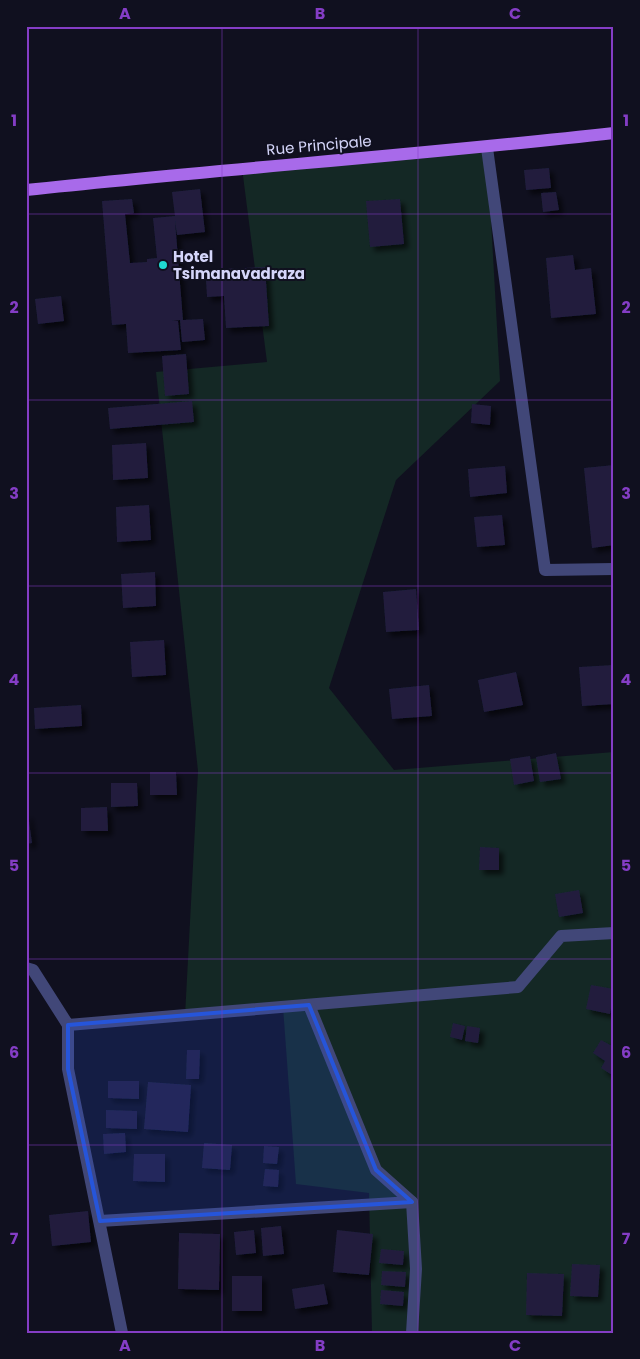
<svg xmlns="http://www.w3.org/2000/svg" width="640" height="1359" viewBox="0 0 640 1359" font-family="Poppins,sans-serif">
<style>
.green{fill:#142825}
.building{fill:#201f3e;filter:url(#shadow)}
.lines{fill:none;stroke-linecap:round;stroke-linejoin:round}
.minor{stroke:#414778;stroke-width:12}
.major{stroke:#a86aea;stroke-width:12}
.marked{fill:#2655da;fill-opacity:0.2;stroke:#2655da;stroke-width:4;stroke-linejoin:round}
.grid{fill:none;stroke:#843dc5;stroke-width:1;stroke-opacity:0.55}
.poi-dot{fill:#1fdad2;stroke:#10101f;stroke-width:2}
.labels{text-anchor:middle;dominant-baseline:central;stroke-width:4;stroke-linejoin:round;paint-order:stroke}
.street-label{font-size:15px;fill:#d4d5f9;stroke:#10101f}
.poi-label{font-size:15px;font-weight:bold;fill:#d4d5f9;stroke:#10101f;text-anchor:start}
.neatline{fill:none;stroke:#843dc5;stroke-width:2}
.grid-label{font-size:16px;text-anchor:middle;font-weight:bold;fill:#843dc5}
</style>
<defs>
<filter id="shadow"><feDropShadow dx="4.5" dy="4.5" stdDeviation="2.5" flood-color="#0009"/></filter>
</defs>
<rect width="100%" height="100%" fill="#10101f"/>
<!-- green -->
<polygon class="green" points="487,148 500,381 396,480 329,688 394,770 614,752 614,1333 372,1333 369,1193 296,1184 283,1007 185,1016 198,771 156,372 267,362 242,168"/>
<!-- building -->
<g class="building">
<polygon points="549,168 551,188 526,190 524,170"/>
<polygon points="200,189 205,232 177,235 175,221 183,320 203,319 205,340 182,342 180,320 172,321 178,321 181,350 128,353 126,324 112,325 102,201 132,199 134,213 125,214 130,263 147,262 147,259 157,258 153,218 175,216 172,192"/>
<polygon points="556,192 559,210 543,212 541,193"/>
<polygon points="400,199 404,244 370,247 366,201"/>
<polygon points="573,255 575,270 591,268 596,314 551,318 546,258"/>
<polygon points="265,267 269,326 226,328 224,296 207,297 206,280 220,279 220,269"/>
<polygon points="61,296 64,321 38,324 35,299"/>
<polygon points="186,354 189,394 165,396 162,356"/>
<polygon points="192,401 194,422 110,429 108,408"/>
<polygon points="472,404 491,406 490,425 471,423"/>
<polygon points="146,443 148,478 113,480 112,445"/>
<polygon points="614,465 614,545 592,548 584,468"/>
<polygon points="505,466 507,493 470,497 468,469"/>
<polygon points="149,505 151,540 117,542 116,507"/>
<polygon points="502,515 505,545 477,547 474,517"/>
<polygon points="155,572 156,606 123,608 121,574"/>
<polygon points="416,589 419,630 386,632 383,592"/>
<polygon points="164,640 166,675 132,677 130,642"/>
<polygon points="614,665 614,704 582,706 579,667"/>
<polygon points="516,672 523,705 484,712 478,680"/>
<polygon points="429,685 432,716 392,719 389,689"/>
<polygon points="81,705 82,726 35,729 34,708"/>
<polygon points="556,753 561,779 540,782 536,757"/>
<polygon points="530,756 534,781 514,785 510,759"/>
<polygon points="150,772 176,772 177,795 150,795"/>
<polygon points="111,783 137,783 138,806 111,807"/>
<polygon points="107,807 108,831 81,831 81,808"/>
<polygon points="26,814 28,814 32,843 26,844"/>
<polygon points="480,847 499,848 499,870 479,870"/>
<polygon points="579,890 583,913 559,917 555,894"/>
<polygon points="591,985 614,989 610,1014 586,1009"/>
<polygon points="453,1023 465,1026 462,1040 450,1037"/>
<polygon points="467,1026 480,1028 478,1043 465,1041"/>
<polygon points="601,1040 614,1047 612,1075 601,1068 605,1061 593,1053"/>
<polygon points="187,1050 200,1050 199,1079 186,1079"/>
<polygon points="108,1081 139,1081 139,1099 108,1098"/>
<polygon points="148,1082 191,1085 188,1132 144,1129"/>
<polygon points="106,1110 137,1111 137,1129 106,1128"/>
<polygon points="125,1133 126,1152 104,1154 103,1134"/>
<polygon points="204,1143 232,1145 230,1170 202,1168"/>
<polygon points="264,1146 279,1147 277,1164 263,1163"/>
<polygon points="134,1154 165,1154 165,1182 133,1181"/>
<polygon points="265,1169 279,1170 278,1187 263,1186"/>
<polygon points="88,1211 91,1242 52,1246 49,1215"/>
<polygon points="281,1226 284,1254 263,1256 261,1228"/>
<polygon points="254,1230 256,1253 236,1255 234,1232"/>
<polygon points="337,1230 373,1234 369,1275 333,1272"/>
<polygon points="179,1233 220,1234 219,1290 178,1289"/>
<polygon points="381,1249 404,1251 403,1265 379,1263"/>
<polygon points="572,1264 600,1265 598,1297 570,1296"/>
<polygon points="382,1271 406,1272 405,1287 381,1285"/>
<polygon points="527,1273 564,1274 562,1316 526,1315"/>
<rect x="232" y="1276" width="30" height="35"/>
<polygon points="324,1284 328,1304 295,1309 292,1289"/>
<polygon points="381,1290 404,1292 403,1306 380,1304"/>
</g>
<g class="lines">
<!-- minor -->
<g class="minor">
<polyline points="487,148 545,570 614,569"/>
<polyline points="26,968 33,970 68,1025 518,987 561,936 614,933"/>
<polyline points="309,1005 376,1170 412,1202 416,1269 412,1333"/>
<polyline points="68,1025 68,1069 122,1333"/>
<polyline points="100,1221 412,1202"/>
</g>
<!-- major -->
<path class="major" d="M26,190C222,169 418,155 614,133"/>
</g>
<!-- marked area -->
<path class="marked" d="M309,1005L376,1170L412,1202L100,1221L68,1069V1025Z"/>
<!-- grid -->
<path class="grid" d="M222,26V1333M418,26V1333M26,214H614M26,400H614M26,586H614M26,773H614M26,959H614M26,1145H614"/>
<!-- markers -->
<circle class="poi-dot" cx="163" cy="265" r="5"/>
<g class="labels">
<!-- street labels -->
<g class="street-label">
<text transform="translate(319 145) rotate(-5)">Rue Principale</text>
</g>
<!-- poi labels -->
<g class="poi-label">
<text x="173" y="256">Hotel<tspan x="173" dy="17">Tsimanavadraza</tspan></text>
</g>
</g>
<!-- border -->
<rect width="640" height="1359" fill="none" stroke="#10101f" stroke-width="55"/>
<rect x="28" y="28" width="584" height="1304" class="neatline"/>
<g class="grid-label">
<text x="125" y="19">A</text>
<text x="320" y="19">B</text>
<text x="515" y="19">C</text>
<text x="14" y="126">1</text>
<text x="626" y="126">1</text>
<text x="14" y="313">2</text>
<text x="626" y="313">2</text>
<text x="14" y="499">3</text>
<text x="626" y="499">3</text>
<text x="14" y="685">4</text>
<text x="626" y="685">4</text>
<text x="14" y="871">5</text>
<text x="626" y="871">5</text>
<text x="14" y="1058">6</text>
<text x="626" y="1058">6</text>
<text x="14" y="1244">7</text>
<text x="626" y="1244">7</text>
<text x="125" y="1351">A</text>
<text x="320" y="1351">B</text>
<text x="515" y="1351">C</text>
</g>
</svg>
